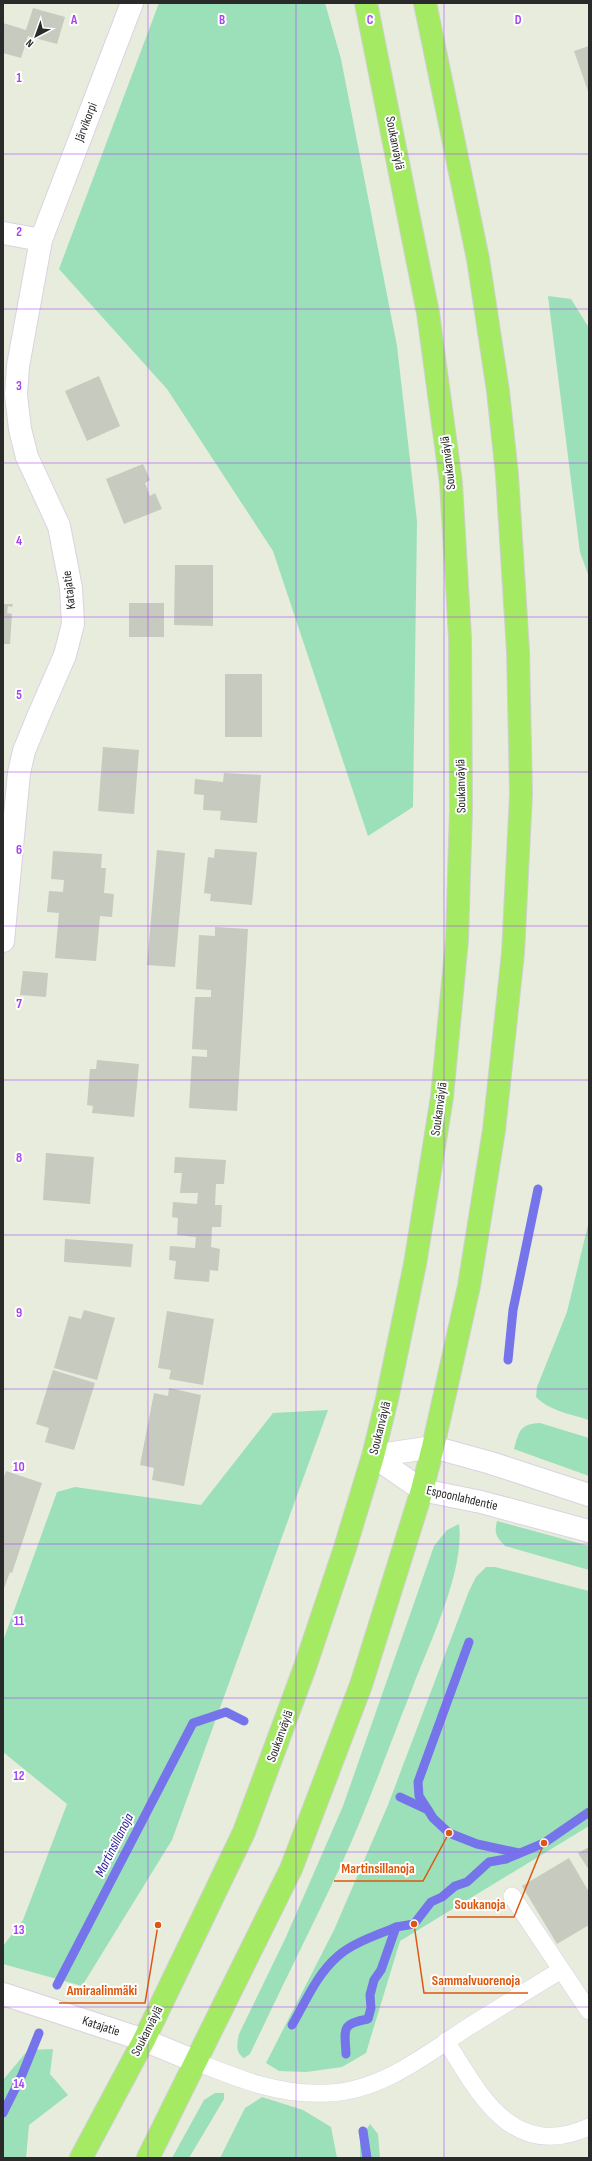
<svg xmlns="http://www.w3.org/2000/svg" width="592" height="2161" viewBox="0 0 592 2161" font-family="'Sofia Sans Condensed',sans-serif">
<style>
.green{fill:#9be0b8}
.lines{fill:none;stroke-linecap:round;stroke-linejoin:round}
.stream{stroke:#7674ea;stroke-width:9}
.building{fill:#c6cabf}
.service-casing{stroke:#dbd2e2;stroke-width:18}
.minor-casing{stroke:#dbd2e2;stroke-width:24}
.secondary-casing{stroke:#dbd2e2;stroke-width:24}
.primary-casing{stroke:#d0d0d0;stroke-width:24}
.service{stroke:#fff;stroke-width:17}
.minor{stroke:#fff;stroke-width:22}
.secondary{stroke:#fff;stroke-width:22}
.primary{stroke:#a4eb63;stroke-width:22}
.grid{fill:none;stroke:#a643f2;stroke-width:1;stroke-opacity:0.55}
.labels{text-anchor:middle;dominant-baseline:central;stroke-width:4;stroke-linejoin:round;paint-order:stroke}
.street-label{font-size:13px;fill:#2a2a2a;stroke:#fff}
.water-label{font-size:14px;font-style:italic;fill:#1f1396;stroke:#fff}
.grid-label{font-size:13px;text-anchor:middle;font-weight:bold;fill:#a643f2;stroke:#fff;stroke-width:4;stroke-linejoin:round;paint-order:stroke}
.leader{fill:none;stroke:#de570e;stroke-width:1.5}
.callout-dot{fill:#de570e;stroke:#fff;stroke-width:1.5}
.callout-label{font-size:14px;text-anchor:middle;font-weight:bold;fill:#de570e;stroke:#fff;stroke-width:4;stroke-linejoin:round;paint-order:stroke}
</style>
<rect width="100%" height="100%" fill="#e7ecdd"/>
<!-- green -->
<g class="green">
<polygon points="159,3 325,3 341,59 397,346 417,521 413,807 368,836 273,551 167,389 59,269"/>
<polygon points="548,296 571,299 589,328 589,577 580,552"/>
<path d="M589,1221V1420C570,1414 550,1411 536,1397L537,1387L567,1312Z"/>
<polygon points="328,1410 172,1840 82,1986 3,1964 3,1946 23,1920 67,1804 3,1752 3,1641 57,1492 75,1487 201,1505 273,1413"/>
<path d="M540,1423L589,1438V1476L514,1449C519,1432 519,1424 540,1423Z"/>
<path d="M497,1521L589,1546V1570L505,1546C496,1537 494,1533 497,1521Z"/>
<path d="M459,1524C465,1571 429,1644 412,1689C389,1746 368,1806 342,1863C312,1927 280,1990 250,2054L244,2058C235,2052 237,2044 239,2034L286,1937L343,1806L434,1546L447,1530Z"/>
<polygon points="486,1567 495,1567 589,1591 589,1826 400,1941 366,2053 342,2067 306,2072 279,2071 266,2063 334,1930 388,1805 469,1591 476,1577"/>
<polygon points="53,2049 50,2074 68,2095 29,2125 26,2158 3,2158 3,2080 28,2050"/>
<polygon points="215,2093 224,2093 224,2099 189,2158 172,2158 204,2100"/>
<polygon points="262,2097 303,2110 331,2127 337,2158 220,2158 245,2108"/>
<polygon points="370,2124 378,2134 380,2158 360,2158 360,2139"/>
</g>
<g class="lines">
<!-- stream -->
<g class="stream">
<polyline points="508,1360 513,1310 538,1189"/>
<polyline points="400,1797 428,1810 433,1818 449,1833 477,1844 519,1853"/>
<polyline points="428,1810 419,1796 418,1782 469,1642"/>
<polyline points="57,1985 193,1723 226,1712 244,1721"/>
<path d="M292,2025C306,2001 317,1974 338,1956C354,1942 378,1935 396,1927"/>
<path d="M346,2054C345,2029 340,2024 368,2019L371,2008L370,1995L374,1980L381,1970L396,1927L414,1924L431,1902L442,1897L455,1886L467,1882L489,1862L506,1859L544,1843L589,1812"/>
<polyline points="3,2113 22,2075 39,2033"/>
<polyline points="363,2131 367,2158"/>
</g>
</g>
<!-- building -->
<g class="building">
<polygon points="33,8 65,17 57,44 28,36 21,58 3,53 3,23 26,30"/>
<polygon points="589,46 589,94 574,51"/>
<polygon points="99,376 120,426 87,441 65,391"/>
<polygon points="143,464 150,480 145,483 150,496 155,493 162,509 124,524 106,479"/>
<polygon points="175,565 213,565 213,626 174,625"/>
<rect x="129" y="603" width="35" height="34"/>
<polygon points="3,604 13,604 12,607 8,606 7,613 12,614 10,644 3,644"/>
<rect x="225" y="674" width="37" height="63"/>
<polygon points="103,747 139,750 134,814 98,811"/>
<polygon points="224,773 261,775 257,823 220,820 221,811 203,810 204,795 194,794 195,779 223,782"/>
<polygon points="215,849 257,852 252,905 210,901 211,894 204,893 208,857 214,858"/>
<polygon points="157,850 185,853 175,967 147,965"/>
<polygon points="53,851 102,854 101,868 106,868 104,893 114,894 112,917 100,916 96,961 55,958 59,913 47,912 49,891 63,892 64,880 51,879"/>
<polygon points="215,927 248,929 237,1111 189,1108 192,1056 207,1057 207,1050 192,1049 195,997 211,997 211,990 196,989 199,935 215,936"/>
<polygon points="23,971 48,973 46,997 20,995"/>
<polygon points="97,1060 139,1064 134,1117 92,1113 93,1106 87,1105 90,1069 96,1069"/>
<polygon points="46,1153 94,1157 90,1204 43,1200"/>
<polygon points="175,1157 226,1160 224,1184 216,1184 215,1205 222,1205 221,1227 212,1227 211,1247 220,1249 218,1271 210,1270 209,1282 174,1279 176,1261 169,1260 170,1246 195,1248 196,1237 177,1235 178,1218 172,1217 173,1202 197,1204 198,1193 180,1193 182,1173 174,1173"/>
<polygon points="65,1239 133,1244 131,1267 64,1262"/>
<polygon points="84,1310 115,1318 97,1380 54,1368 69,1316 81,1319"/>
<polygon points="167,1311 214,1319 203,1385 169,1379 171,1370 158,1368"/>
<polygon points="53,1370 95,1383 74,1450 45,1442 49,1428 36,1424"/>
<polygon points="169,1388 201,1395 184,1486 152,1480 154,1468 140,1465 154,1393 168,1396"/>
<polygon points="6,1471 42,1483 12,1573 10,1572 3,1591 3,1480"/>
<polygon points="589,1847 589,1870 578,1853"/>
<polygon points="569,1858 589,1892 589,1925 557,1944 522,1886"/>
</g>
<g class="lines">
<!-- service casing -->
<g class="service-casing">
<g id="service">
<polyline points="512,1896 589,2011"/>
<path d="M446,2041C480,2095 512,2161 589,2127"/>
<path d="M197,2062C239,2079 281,2096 328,2093C383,2091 429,2052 473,2024C502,2006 532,1988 561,1970"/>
</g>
</g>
<!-- minor casing -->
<g class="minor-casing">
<g id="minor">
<polyline points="3,233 41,240"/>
<polyline points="3,941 19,773 24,751 38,717 65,655 73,624 71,588 59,526 27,457 20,429 16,395 18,366 41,240 132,3"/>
<polyline points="3,1994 144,2040 197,2062"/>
</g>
</g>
<!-- secondary casing -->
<g class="secondary-casing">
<g id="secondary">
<polyline points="373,1456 422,1490 481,1502 589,1531"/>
<polyline points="373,1456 433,1447 491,1463 589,1495"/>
</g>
</g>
<!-- primary casing -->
<g class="primary-casing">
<g id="primary">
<polyline points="81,2158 144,2040 244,1832 305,1667 345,1548 373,1456 387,1399 415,1264 442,1097 457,940 461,810 460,637 451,483 428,313 366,3"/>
<polyline points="148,2158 291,1869 361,1685 422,1490 433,1447 469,1286 494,1130 513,953 521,794 518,651 507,475 498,391 478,259 425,3"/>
</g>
</g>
<!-- service -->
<use href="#service" class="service"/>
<!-- minor -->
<use href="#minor" class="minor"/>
<!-- secondary -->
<use href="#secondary" class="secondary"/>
<!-- primary -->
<use href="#primary" class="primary"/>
</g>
<!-- grid -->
<path class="grid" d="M148,3V2158M296,3V2158M444,3V2158M3,154H589M3,309H589M3,463H589M3,617H589M3,772H589M3,926H589M3,1080H589M3,1235H589M3,1389H589M3,1544H589M3,1698H589M3,1852H589M3,2007H589"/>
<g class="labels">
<!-- street labels -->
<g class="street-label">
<text transform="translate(86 122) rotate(-69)">Järvikorpi</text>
<text transform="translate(395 143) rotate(79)">Soukanväylä</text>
<text transform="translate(448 463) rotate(-97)">Soukanväylä</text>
<text transform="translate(69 590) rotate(-97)">Katajatie</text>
<text transform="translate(461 786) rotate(-91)">Soukanväylä</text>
<text transform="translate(439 1109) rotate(-82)">Soukanväylä</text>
<text transform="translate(380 1428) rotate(-76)">Soukanväylä</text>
<text transform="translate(462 1498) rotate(13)">Espoonlahdentie</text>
<text transform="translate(280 1736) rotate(-70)">Soukanväylä</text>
<text transform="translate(101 2026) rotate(18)">Katajatie</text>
<text transform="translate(147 2031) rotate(-63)">Soukanväylä</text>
</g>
<!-- water labels -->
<g class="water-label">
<text transform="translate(114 1845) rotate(-63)">Martinsillanoja</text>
</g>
</g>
<g class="grid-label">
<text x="74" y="24">A</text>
<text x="222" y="24">B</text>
<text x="370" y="24">C</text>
<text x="518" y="24">D</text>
<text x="19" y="82">1</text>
<text x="19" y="236">2</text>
<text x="19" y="390">3</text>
<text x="19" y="545">4</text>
<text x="19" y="699">5</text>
<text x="19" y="854">6</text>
<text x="19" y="1008">7</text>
<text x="19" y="1162">8</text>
<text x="19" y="1317">9</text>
<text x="19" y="1471">10</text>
<text x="19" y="1625">11</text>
<text x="19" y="1780">12</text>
<text x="19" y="1934">13</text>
<text x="19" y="2088">14</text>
</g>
<!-- callouts -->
<path class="leader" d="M449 1833L423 1881H334M544 1843L514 1917H447M414 1924L424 1993H528M158 1925L145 2003H59"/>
<g class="callout-dot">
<circle cx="449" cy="1833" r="4"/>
<circle cx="544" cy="1843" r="4"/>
<circle cx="414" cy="1924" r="4"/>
<circle cx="158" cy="1925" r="4"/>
</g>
<g class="callout-label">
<text x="378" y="1873">Martinsillanoja</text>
<text x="480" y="1909">Soukanoja</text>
<text x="476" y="1985">Sammalvuorenoja</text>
<text x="102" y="1995">Amiraalinmäki</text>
</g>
<!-- border -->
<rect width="592" height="2161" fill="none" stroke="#2a2a2a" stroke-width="8"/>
<!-- north arrow -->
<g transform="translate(36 36) rotate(221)" stroke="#ffffff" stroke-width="3" paint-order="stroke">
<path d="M0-3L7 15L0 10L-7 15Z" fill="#2a2a2a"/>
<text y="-6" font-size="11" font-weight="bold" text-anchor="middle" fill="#2a2a2a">N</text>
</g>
</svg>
